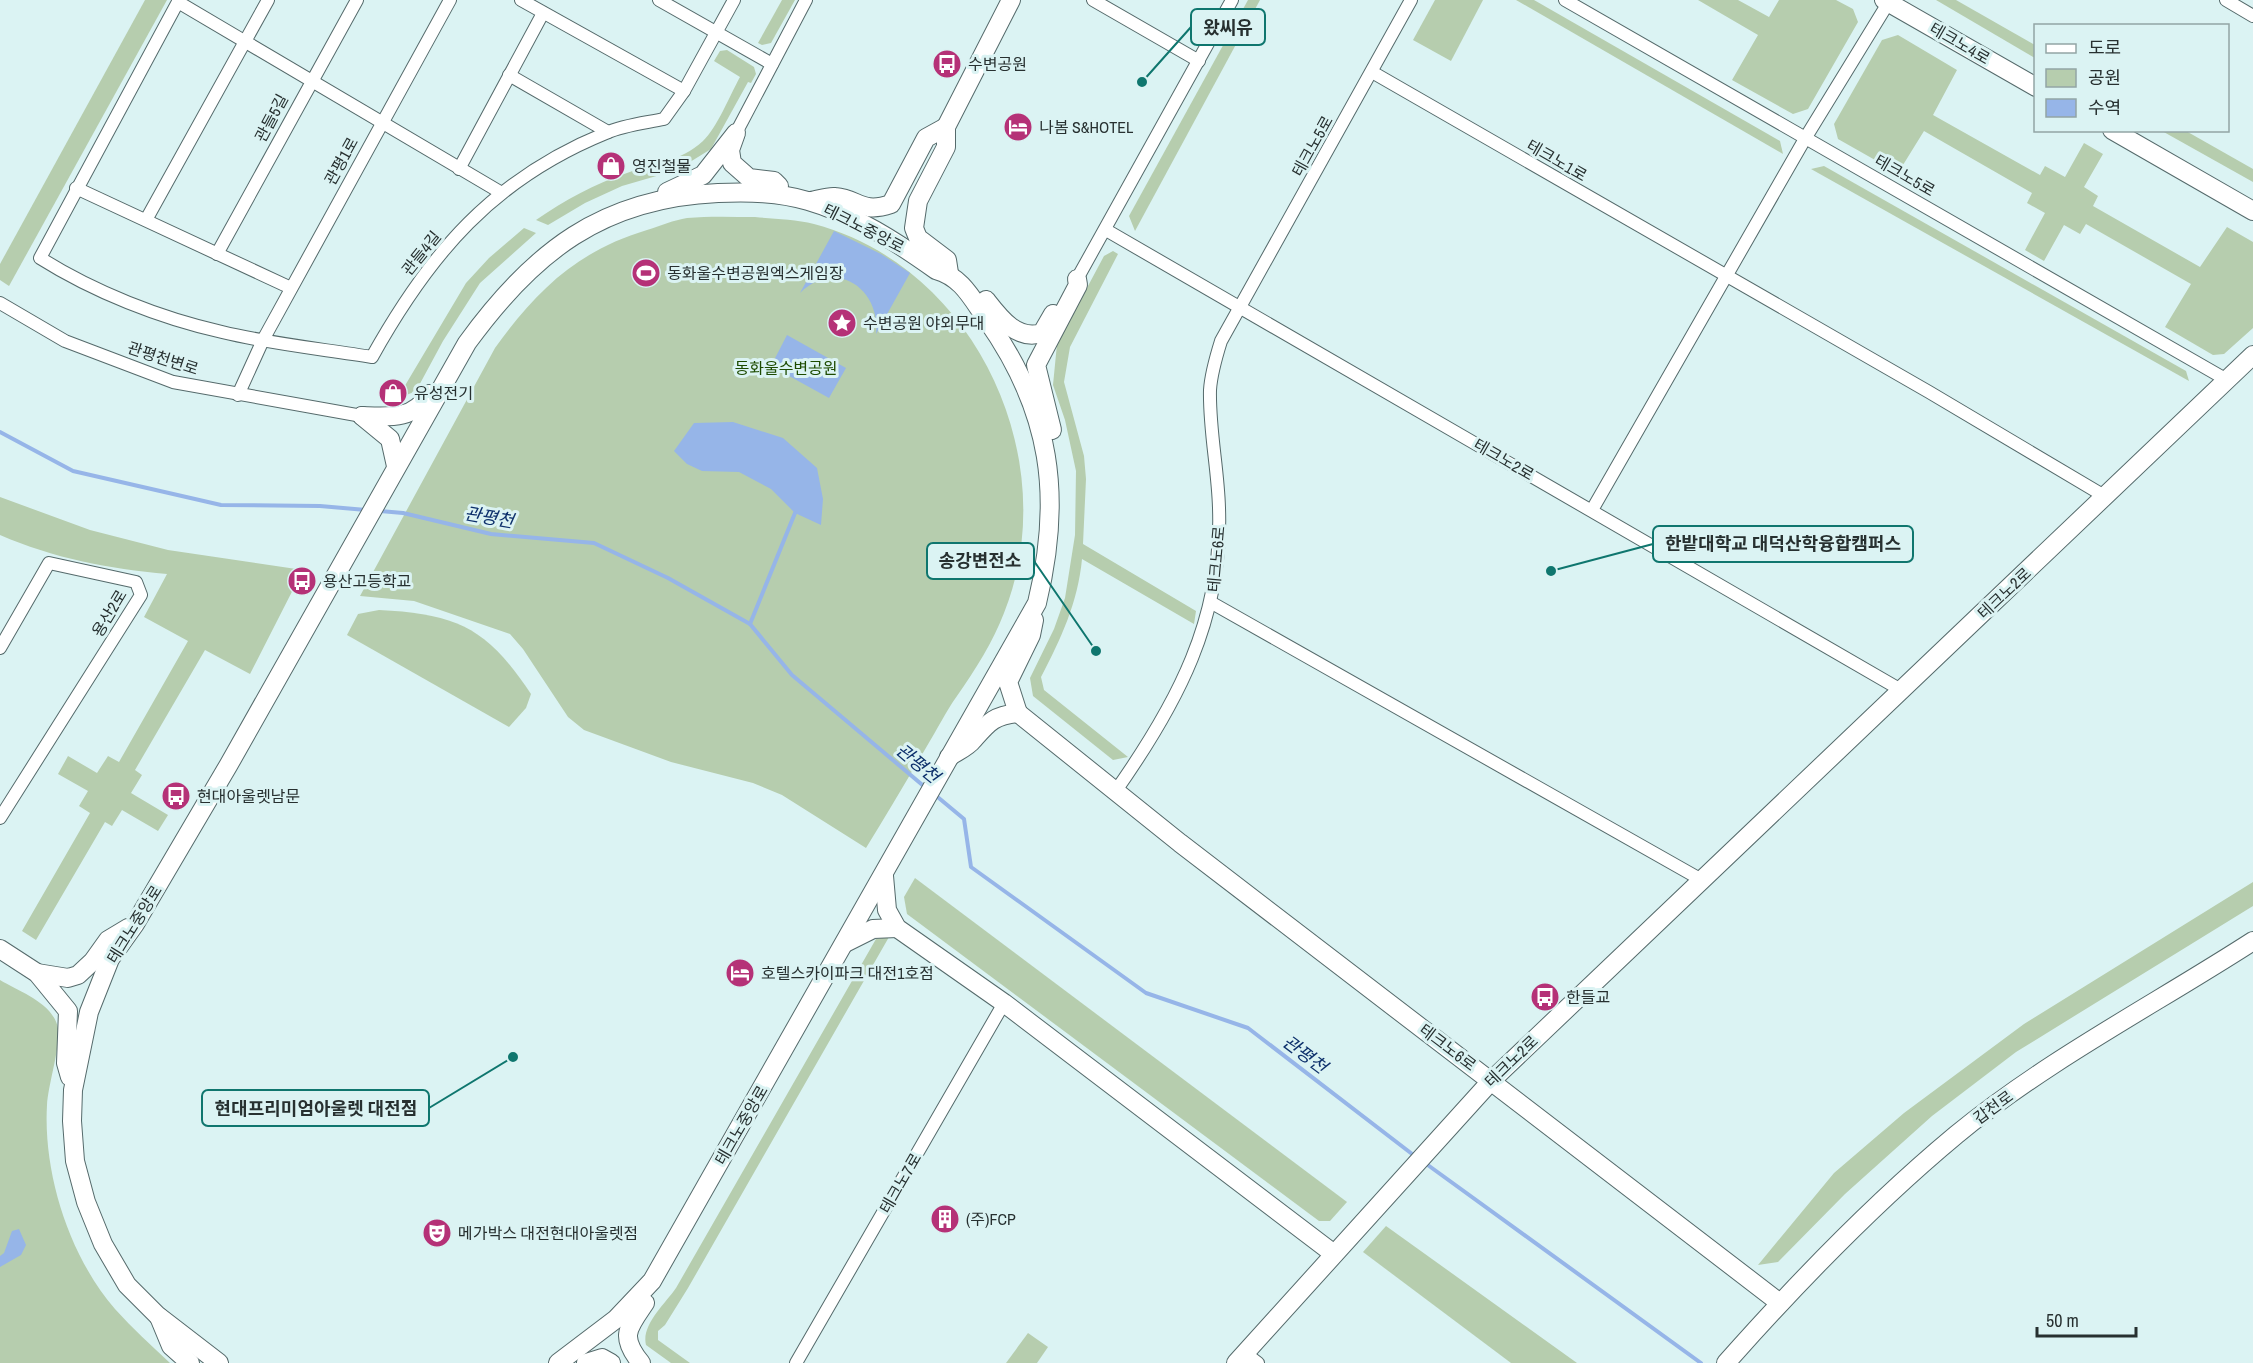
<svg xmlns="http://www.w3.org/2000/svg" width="2253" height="1363" viewBox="0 0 2253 1363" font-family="'Archivo Narrow','Noto Sans KR',sans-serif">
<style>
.green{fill:#b6cdae}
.water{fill:#96b5e8}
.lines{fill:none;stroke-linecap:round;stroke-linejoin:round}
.stream{stroke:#96b5e8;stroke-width:4}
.street-casing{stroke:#556a6b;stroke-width:14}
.secondary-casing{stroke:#556a6b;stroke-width:20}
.street{stroke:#fff;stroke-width:12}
.secondary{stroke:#fff;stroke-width:18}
.labels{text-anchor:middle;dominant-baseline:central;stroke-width:6;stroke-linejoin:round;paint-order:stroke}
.street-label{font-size:16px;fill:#273030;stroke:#dbf3f3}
.poi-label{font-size:16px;fill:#273030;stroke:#dbf3f3;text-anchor:start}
.park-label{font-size:16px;fill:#1d4b01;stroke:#dbf3f3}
.water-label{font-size:18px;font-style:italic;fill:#0d306b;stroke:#dbf3f3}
.leader{fill:none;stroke:#0f766e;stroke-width:2}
.callout-dot{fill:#0f766e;stroke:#dbf3f3;stroke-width:2}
.callout{fill:#dbf3f3;stroke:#0f766e;stroke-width:2}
.callout-label{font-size:18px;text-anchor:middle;font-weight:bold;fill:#273030}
</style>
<rect width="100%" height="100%" fill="#dbf3f3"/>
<!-- green -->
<g class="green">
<polygon points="145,0 167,0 9,286 0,280 0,264"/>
<polygon points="782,0 795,0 771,43 762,45 758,43"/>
<polygon points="1248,0 1260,0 1135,231 1129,216"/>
<polygon points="1435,0 1483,0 1451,61 1413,40"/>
<polygon points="1516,0 1534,0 1780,141 1783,154"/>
<polygon points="1698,0 1738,0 1769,17 1779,0 1836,0 1853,9 1858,22 1808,109 1793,114 1732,80 1758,35"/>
<polygon points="1936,0 1956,0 2035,45 2035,58"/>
<polygon points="1898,35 1957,70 1933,115 2040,175 2045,166 2065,177 2084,143 2103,154 2084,187 2098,196 2093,206 2200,267 2227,227 2253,242 2253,328 2224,354 2213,355 2165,327 2191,284 2086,224 2080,234 2064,225 2044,261 2025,250 2045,213 2027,203 2032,193 1924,131 1898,173 1838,139 1834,124 1882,40"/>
<path d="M727,50L754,67L756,74L751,83L748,82L711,149L677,170L622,186L585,203L548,225L536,220C565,200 594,184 627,173C654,163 680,162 703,141C717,128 730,95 740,77L714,61L720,51Z"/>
<polygon points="2162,131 2186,131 2253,169 2253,182"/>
<polygon points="1824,166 2186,371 2189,381 1811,169"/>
<path d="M755,217C774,219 795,219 814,224C976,267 1065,460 1004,613C993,642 975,670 957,696C946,711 937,730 927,746C907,780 887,814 866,848L782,795L753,783L671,762L584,730L568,717L523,649L510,634L414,601L360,596L495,348C537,290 577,251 647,230C660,226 674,220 687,218C709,216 733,217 755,217Z"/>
<polygon points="524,228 536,233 480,283 443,341 416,391 397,399 466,283 489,258"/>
<path d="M1113,251L1118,254L1070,347L1064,382L1084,456L1086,479L1083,544L1196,611L1194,624L1082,559C1078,602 1061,639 1041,677L1044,690L1128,757L1113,760L1033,696L1030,678L1054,629L1065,598L1075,535L1076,471L1065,420L1053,385L1057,344L1104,256Z"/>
<path d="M0,497L90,530L168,550L303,570L250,674L205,650L135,770L142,775L131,793L168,815L158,831L122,810L112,826L105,822L36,940L22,931L90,813L79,806L88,791L58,774L68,756L97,773L108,756L119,762L188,641L144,617L167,574C109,569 53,558 0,535Z"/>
<path d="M379,610C458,614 487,628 531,694L526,708L509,727L347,635L358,614Z"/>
<polygon points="915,878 1347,1202 1330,1221 1319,1221 907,914 904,897"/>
<polygon points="2253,882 2253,906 2016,1052 1932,1116 1845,1194 1778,1262 1758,1265 1834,1173 1904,1113 2024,1024"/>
<path d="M889,937L688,1288L665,1325L658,1331V1340L690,1363H671L646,1345C641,1325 665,1304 676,1288L876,939Z"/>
<path d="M0,980C20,992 53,1003 58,1028C61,1045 48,1085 47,1105C43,1173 69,1256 115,1309C132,1328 151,1345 170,1363H0Z"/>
<polygon points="1386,1226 1577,1363 1511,1363 1363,1252"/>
<polygon points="1028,1333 1048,1347 1037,1363 1006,1363"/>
</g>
<!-- water -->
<g class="water">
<path d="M834,231L881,254L910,273L876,334C881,288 835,258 800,293Z"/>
<polygon points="787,335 846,368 829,398 771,366"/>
<polygon points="733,422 783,438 817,468 823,499 821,525 795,513 771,489 739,472 702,471 687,464 674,451 694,423"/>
<polygon points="19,1229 26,1245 21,1255 0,1267 0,1256 4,1253 12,1231"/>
</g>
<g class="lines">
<!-- stream -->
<g class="stream">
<polyline points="0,432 73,471 221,505 320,506 366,510"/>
<polyline points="380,511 403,513 491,534 594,543 668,578 750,624 792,675 926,788"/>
<polyline points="750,624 795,513"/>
<polyline points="934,794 964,819 971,867 1146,993 1248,1028 1416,1157"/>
<polyline points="1425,1163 1701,1363"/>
</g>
<!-- street casing -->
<g class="street-casing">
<g id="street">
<path d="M179,0L40,258C94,292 160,318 222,332C271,344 322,349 372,357C430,253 493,179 606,133C624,125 645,123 664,119L684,91L734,0"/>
<polyline points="521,0 684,91"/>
<polyline points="659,0 772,64"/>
<polyline points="1093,0 1199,61"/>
<polyline points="1565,0 2227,380"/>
<polyline points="2226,0 2253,16"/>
<polyline points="178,2 500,192"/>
<polyline points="1372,72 1929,392 2106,497"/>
<polyline points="509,75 608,132"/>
<polyline points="736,133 806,0"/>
<polyline points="459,169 543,13"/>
<polyline points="76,188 291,288"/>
<polyline points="146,220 268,0"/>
<polyline points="1106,230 1901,690"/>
<polyline points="217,254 357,0"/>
<polyline points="1077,279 1232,0"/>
<polyline points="0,303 65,341 173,382 362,416"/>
<polyline points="238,395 263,340 450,0"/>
<polyline points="1592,510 1806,137 1890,0"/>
<polyline points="1212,603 1700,879"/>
<polyline points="0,648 49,563 136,582 141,595 0,818"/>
<path d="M1115,792C1177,704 1223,619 1219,508C1218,469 1209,429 1210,390C1211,374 1216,357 1221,341L1411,0"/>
<polyline points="1245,1353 1258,1363"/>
<polyline points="796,1363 1004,1003"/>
</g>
</g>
<!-- secondary casing -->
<g class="secondary-casing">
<g id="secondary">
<polyline points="1884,0 2036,87"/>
<polyline points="2112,130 2253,211"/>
<polyline points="735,136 730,150 732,163 749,178 774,181 779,186"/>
<polyline points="667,192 703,175 736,133"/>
<path d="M811,201C818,200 828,196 835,197C859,199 861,214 891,204L926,138L946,127"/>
<polyline points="949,273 947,260 918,238 914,228 918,201 946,147 946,127 1011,0"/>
<path d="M986,300C1000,318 1017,341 1042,333L1053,314"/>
<path d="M362,416C389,417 414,420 429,394"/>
<polyline points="362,416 390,439 396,466"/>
<polyline points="1052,430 1036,365 1078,285 1077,279"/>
<polyline points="1018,713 1180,843 1780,1303"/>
<polyline points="1018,713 1008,682 1031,635 1034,620"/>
<path d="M949,757C956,752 968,747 973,740C989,722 993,716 1018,713"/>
<polyline points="884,876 887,910 897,928 1004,1003 1334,1254"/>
<polyline points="845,943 873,929 897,928"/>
<polyline points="0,949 37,973 68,1011 66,1063 70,1077"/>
<polyline points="37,973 68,978 78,975 93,961 108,940 128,928"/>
<polyline points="159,1317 171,1346 190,1363"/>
<path d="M219,1363L158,1316L127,1285L103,1244L86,1202L75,1161L72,1121L73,1090L89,1012L110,959L135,924L228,766L467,343C533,252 602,198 718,193C749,192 778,192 808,201C854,214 898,243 936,270C962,277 972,299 987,320C1051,411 1063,496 1037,603L652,1281L616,1319L558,1363"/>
<polyline points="586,1363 602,1358 611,1363"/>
<path d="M641,1363C619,1336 628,1328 645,1303"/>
<polyline points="1236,1363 1492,1080 2253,355"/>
<path d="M1726,1363C1797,1283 1873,1204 1956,1135C2047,1060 2154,1005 2253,941"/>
</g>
</g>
<!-- street -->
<use href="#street" class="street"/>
<!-- secondary -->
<use href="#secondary" class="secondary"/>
</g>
<!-- icons -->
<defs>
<g id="bus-disc" transform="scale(1.5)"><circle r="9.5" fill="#b53177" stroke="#dbf3f3"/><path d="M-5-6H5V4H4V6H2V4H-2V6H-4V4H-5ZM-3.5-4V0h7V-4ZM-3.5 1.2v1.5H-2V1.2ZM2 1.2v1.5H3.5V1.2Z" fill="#fff"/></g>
<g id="hotel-disc" transform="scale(1.5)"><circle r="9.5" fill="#b53177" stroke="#dbf3f3"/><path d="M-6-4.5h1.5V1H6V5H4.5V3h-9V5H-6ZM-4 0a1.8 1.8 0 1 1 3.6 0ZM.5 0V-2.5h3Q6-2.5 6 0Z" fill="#fff"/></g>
<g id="shop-disc" transform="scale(1.5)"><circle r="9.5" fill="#b53177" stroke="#dbf3f3"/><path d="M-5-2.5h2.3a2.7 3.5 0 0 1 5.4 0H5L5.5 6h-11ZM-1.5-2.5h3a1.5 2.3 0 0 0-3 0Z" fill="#fff"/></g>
<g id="stadium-disc" transform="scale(1.5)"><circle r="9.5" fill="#b53177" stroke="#dbf3f3"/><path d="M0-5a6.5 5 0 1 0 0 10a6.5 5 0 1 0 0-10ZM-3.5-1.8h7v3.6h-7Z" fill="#fff"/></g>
<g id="sight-disc" transform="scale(1.5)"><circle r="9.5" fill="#b53177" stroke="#dbf3f3"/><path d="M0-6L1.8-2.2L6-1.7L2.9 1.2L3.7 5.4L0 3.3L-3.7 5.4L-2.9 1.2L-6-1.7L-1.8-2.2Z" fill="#fff"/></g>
<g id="building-disc" transform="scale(1.5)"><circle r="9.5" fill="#b53177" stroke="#dbf3f3"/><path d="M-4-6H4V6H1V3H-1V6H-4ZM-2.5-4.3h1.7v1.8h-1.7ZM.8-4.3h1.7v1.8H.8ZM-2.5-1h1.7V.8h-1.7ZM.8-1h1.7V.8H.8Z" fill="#fff"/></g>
<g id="theatre-disc" transform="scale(1.5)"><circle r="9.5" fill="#b53177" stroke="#dbf3f3"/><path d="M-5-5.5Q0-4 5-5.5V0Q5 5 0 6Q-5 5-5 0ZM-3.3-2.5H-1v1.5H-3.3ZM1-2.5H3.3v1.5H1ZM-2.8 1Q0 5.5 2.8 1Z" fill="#fff"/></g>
</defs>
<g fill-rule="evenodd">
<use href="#bus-disc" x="947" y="64"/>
<use href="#hotel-disc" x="1018" y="127"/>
<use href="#shop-disc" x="611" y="166"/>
<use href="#stadium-disc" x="646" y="273"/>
<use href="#sight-disc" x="842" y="323"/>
<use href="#shop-disc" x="393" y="393"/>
<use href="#bus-disc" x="302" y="581"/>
<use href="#bus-disc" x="176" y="796"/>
<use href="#hotel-disc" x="740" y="973"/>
<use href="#bus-disc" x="1545" y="997"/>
<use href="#building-disc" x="945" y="1219"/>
<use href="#theatre-disc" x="437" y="1233"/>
</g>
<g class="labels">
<!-- street labels -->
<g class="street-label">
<text transform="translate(1960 43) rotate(30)">테크노4로</text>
<text transform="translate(271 118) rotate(-62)">관들5길</text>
<text transform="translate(1312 146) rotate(-61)">테크노5로</text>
<text transform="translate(1557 160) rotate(30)">테크노1로</text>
<text transform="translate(341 161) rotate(-61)">관평1로</text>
<text transform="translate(1905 175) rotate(30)">테크노5로</text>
<text transform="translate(864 228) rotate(27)">테크노중앙로</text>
<text transform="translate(421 253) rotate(-51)">관들4길</text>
<text transform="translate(163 358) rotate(18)">관평천변로</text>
<text transform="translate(1504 459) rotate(30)">테크노2로</text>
<text transform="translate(1216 559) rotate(-85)">테크노6로</text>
<text transform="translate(2004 593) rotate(-43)">테크노2로</text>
<text transform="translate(109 613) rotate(-59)">용산2로</text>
<text transform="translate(134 924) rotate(-58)">테크노중앙로</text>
<text transform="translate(1448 1047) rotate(37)">테크노6로</text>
<text transform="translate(1511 1061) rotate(-44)">테크노2로</text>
<text transform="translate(1993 1107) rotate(-36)">갑천로</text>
<text transform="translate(741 1125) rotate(-60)">테크노중앙로</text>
<text transform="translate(900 1183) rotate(-60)">테크노7로</text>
</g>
<!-- poi labels -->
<g class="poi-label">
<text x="968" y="64">수변공원</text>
<text x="1039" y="127">나봄 S&amp;HOTEL</text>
<text x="632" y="166">영진철물</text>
<text x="667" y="273">동화울수변공원엑스게임장</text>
<text x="863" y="323">수변공원 야외무대</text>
<text x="414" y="393">유성전기</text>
<text x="323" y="581">용산고등학교</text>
<text x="197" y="796">현대아울렛남문</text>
<text x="761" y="973">호텔스카이파크 대전1호점</text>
<text x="1566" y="997">한들교</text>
<text x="966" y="1219">(주)FCP</text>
<text x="458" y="1233">메가박스 대전현대아울렛점</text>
</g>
<!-- park labels -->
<g class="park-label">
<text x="786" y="368">동화울수변공원</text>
</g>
<!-- water labels -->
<g class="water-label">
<text transform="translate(489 517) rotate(10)">관평천</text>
<text transform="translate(918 763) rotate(40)">관평천</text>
<text transform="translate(1305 1054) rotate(37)">관평천</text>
</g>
</g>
<!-- callouts -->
<path class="leader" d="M1142 82L1191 27M1551 571L1653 544M1096 651L1034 561M513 1057L429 1108"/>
<g class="callout-dot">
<circle cx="1142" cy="82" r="6"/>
<circle cx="1551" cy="571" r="6"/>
<circle cx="1096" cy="651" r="6"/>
<circle cx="513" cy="1057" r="6"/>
</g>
<g class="callout">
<rect x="1191" y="9" width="74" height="36" rx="6"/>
<rect x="1653" y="526" width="260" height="36" rx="6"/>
<rect x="927" y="543" width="107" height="36" rx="6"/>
<rect x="202" y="1090" width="227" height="36" rx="6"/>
</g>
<g class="callout-label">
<text x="1228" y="34">왔씨유</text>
<text x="1783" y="550">한밭대학교 대덕산학융합캠퍼스</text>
<text x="980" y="567">송강변전소</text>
<text x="316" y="1115">현대프리미엄아울렛 대전점</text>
</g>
<!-- legend -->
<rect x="2034" y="24" width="195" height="108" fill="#dbf3f3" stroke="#93a5a5" stroke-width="1.5"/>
<rect x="2046" y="44" width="30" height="9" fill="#ffffff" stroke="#93a5a5" stroke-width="1.5"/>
<text x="2088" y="54" font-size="18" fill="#273030">도로</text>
<rect x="2046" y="69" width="30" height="18" fill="#b6cdae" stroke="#93a5a5" stroke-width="1.5"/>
<text x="2088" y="84" font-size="18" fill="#273030">공원</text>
<rect x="2046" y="99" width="30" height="18" fill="#96b5e8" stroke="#93a5a5" stroke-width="1.5"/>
<text x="2088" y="114" font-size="18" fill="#273030">수역</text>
<!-- scale -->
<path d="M2037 1327v9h99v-9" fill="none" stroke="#273030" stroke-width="3"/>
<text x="2046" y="1327" font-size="18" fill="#273030" stroke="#dbf3f3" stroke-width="4.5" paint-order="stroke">50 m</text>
</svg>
